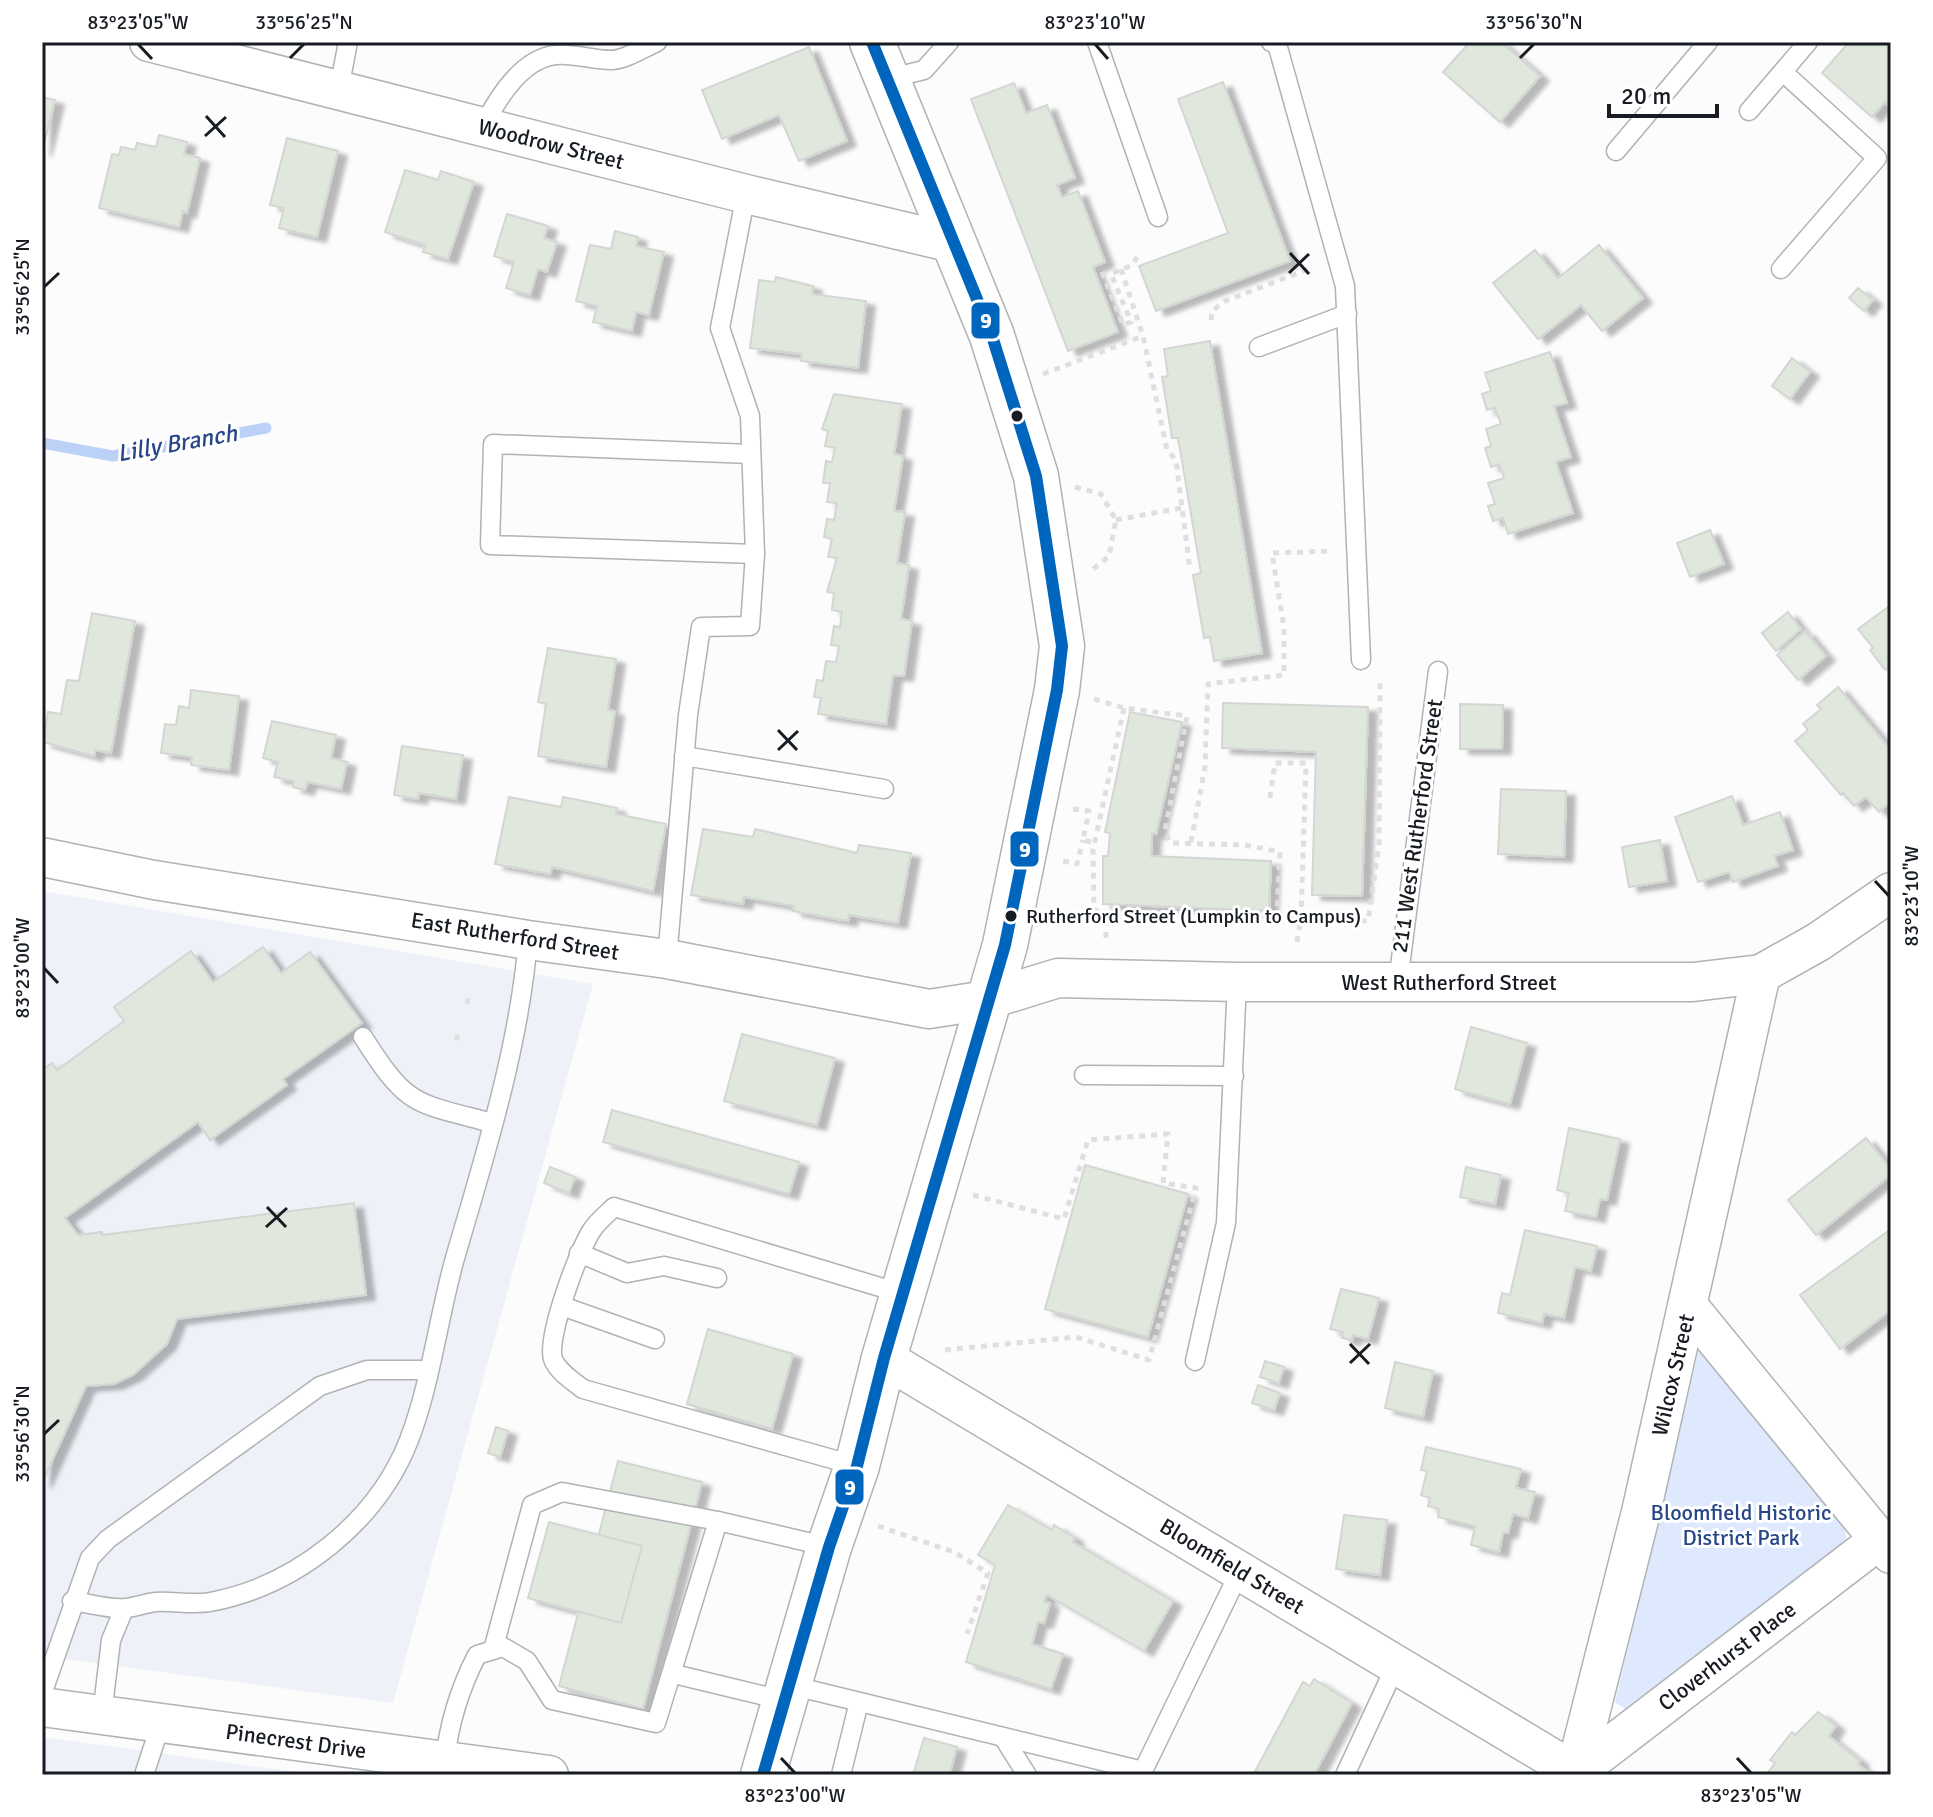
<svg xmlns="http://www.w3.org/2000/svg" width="1933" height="1817" viewBox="0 0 1933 1817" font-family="Signika,sans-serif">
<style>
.built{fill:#eef1f7}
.green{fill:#dee9fd}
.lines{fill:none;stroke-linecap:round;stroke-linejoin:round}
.stream{stroke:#bcd1f8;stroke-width:11}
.building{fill:#e0e8dd;stroke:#d3d6d2;stroke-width:2;filter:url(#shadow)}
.lane-casing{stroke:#b0b2b5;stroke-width:21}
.street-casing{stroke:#b0b2b5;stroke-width:41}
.secondary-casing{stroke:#b0b2b5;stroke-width:47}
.path{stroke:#dfdfe0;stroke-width:5;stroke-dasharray:6 6;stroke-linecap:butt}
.lane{stroke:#fff;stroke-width:18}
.street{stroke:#fff;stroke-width:38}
.secondary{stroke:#fff;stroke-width:44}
.bus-1-casing{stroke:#fff;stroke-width:18}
.bus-1{stroke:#0065bd;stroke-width:12}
.ticks{fill:none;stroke:#171b22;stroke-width:3}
.bus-dot{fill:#171b22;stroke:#fff;stroke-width:3}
.labels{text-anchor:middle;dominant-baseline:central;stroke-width:6;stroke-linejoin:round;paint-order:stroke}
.bus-label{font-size:20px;fill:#171b22;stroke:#fff;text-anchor:start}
.street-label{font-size:22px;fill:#171b22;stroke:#fff}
.park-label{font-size:22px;fill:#264688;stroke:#fff}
.water-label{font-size:24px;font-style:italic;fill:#264688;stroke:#fff}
.line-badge{stroke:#fff;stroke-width:3}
.badge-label{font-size:22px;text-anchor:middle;font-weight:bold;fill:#fff}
.neatline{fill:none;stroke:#171b22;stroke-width:3}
.ticks-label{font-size:20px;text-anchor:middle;fill:#171b22}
</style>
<defs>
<filter id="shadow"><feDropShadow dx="9" dy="5" stdDeviation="2" flood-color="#0004"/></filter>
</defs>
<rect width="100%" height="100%" fill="#fcfcfc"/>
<!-- built -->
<g class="built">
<polygon points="42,891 593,984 393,1703 42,1656"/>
<polygon points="42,1737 318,1775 42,1775"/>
</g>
<!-- green -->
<polygon class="green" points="1699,1349 1845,1526 1847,1544 1625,1709 1615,1702"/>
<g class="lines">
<!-- stream -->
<polyline class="stream" points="42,443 113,456 266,428"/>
</g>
<!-- building -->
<g class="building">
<polygon points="1470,42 1501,42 1540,76 1500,122 1443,72"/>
<polygon points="1849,42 1891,42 1891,108 1885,102 1872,117 1822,73"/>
<polygon points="809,47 847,141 799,161 779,115 722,139 702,90"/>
<polygon points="1223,82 1290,261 1156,311 1139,266 1228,233 1178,99"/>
<polygon points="1014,83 1026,113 1047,105 1075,178 1057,185 1062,197 1078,191 1105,262 1093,267 1118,332 1068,351 971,99"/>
<polygon points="42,97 55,100 42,152"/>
<polygon points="159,135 187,142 184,154 200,158 187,213 183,211 179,227 99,208 112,154 119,155 121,147 135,150 137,143 156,147"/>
<polygon points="287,138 338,151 317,237 279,228 284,208 270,205"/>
<polygon points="405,170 438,180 441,171 474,182 448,259 423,252 425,245 385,232"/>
<polygon points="507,214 548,226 544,238 557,242 547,272 538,269 530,295 506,288 514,262 494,256"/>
<polygon points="615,231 638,237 636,246 664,252 649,315 636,312 632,331 593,322 597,306 576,301 590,245 611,249"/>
<polygon points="1599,245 1643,298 1602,331 1581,305 1538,339 1493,283 1535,250 1558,278"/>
<polygon points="776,277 813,286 812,294 866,301 858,368 801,361 802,354 750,348 759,280 775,282"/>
<polygon points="1858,288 1873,300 1864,311 1849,298"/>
<polygon points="1210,341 1262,653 1214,661 1210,637 1204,638 1193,575 1201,573 1178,438 1172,438 1162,377 1168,376 1164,349"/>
<polygon points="1550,352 1567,403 1554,406 1571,457 1556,462 1573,513 1508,534 1503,518 1493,521 1488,506 1495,504 1488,483 1504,478 1499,464 1491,467 1485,448 1491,446 1486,429 1501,424 1495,408 1487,410 1482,394 1491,391 1485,373"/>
<polygon points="1792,358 1810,372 1790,399 1772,386"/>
<polygon points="834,394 902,404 894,454 903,456 894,511 905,512 897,563 909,565 901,619 912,621 904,676 893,675 886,724 818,714 821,698 814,697 817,680 823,681 826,661 836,662 839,646 831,645 834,626 840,627 842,612 832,610 834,593 827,592 837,558 828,557 832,539 824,537 827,519 834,520 837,503 827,502 830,483 823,483 826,461 832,462 835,448 825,446 828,431 822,429"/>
<polygon points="1710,530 1724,564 1690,577 1677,543"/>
<polygon points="1891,605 1891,672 1888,668 1885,670 1870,650 1873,648 1858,629"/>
<polygon points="1788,612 1801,629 1776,651 1762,633"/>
<polygon points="92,613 135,621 111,753 95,750 94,756 43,742 48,712 61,714 67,680 79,681"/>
<polygon points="1805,631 1826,656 1798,680 1777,655"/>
<polygon points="548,648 616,659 608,710 615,711 606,767 538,756 546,704 538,702"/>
<polygon points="1838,687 1891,750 1891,801 1879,812 1866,797 1854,806 1843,793 1841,795 1795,741 1808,730 1803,724 1821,709 1817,705"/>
<polygon points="191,690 239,696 229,770 191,765 192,757 161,753 165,724 176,725 179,706 189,708"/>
<polygon points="1223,703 1368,707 1362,896 1312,895 1316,752 1222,748"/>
<polygon points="1460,704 1503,705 1502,749 1460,749"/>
<polygon points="1130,712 1182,722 1156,834 1152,833 1151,856 1271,861 1269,911 1103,904 1103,856 1108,856 1110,833 1105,832"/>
<polygon points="272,721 336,735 331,758 347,762 341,789 308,782 305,790 293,787 294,781 274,777 278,762 263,758"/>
<polygon points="402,746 463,755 456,799 419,793 418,799 394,795"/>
<polygon points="1501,789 1566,791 1564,857 1498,854"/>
<polygon points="1732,796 1743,825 1780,812 1793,850 1774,856 1778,866 1733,882 1729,872 1698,882 1675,817"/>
<polygon points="509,797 561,807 563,797 617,808 616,814 666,824 653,891 552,867 550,874 495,864"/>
<polygon points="703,829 753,837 755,829 857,853 859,845 911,853 898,923 849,915 848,921 793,911 794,906 744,897 743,904 691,895"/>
<polygon points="1660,840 1667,881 1629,887 1622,847"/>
<polygon points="263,947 281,973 310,952 362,1023 283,1079 287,1085 210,1140 198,1122 65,1218 78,1235 102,1232 102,1235 354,1203 366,1295 177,1319 167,1344 133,1375 114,1384 86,1386 42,1483 42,1070 52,1063 57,1070 124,1021 114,1007 191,951 213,982"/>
<polygon points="1471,1027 1527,1043 1510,1104 1455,1089"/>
<polygon points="742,1034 835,1058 817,1125 724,1101"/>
<polygon points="612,1110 799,1162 789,1194 603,1142"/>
<polygon points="1569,1128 1620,1139 1607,1200 1600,1199 1596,1217 1565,1211 1569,1193 1557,1190"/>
<polygon points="1866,1138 1891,1169 1891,1175 1816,1235 1788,1200"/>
<polygon points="1085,1165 1188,1194 1148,1337 1045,1309"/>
<polygon points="550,1167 575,1177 569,1193 544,1183"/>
<polygon points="1466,1167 1501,1175 1495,1204 1460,1197"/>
<polygon points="1891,1229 1891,1310 1840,1349 1800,1295"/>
<polygon points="1525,1230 1597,1246 1591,1271 1575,1267 1564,1318 1544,1314 1542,1323 1498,1313 1502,1293 1510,1295"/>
<polygon points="1341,1289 1379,1298 1368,1339 1353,1335 1352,1340 1342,1338 1343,1332 1330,1329"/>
<polygon points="708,1329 793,1354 772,1429 687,1404"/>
<polygon points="1265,1361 1284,1367 1279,1383 1260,1377"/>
<polygon points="1395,1362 1433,1371 1423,1417 1385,1408"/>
<polygon points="1258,1385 1280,1393 1274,1410 1252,1403"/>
<polygon points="496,1427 508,1431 500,1457 488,1453"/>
<polygon points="1426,1447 1521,1469 1516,1488 1535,1492 1528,1518 1513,1514 1508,1533 1503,1532 1499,1552 1471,1545 1475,1526 1438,1517 1439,1509 1428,1506 1430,1498 1421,1495 1427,1471 1421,1470"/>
<polygon points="618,1461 702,1482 643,1709 559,1686"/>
<polygon points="1008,1505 1052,1530 1054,1525 1075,1538 1073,1542 1173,1601 1144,1651 1047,1595 1044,1602 1050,1603 1044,1623 1038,1622 1032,1644 1063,1654 1051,1689 966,1662 995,1565 978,1555"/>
<polygon points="1344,1515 1387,1520 1380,1575 1336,1569"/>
<polygon points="549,1522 642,1546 621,1623 528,1598"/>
<polygon points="1314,1679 1352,1703 1314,1775 1253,1775 1303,1682 1310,1686"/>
<polygon points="1818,1712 1836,1726 1829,1736 1860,1761 1858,1764 1872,1775 1766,1775 1775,1763 1770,1760 1792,1732 1795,1735"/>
<polygon points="924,1738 957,1747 950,1773 957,1775 913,1775"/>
</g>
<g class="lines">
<!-- lane casing -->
<g class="lane-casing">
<g id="lane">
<polyline points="1097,42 1158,217"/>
<polyline points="1271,42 1277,44 1345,286 1361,660"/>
<polyline points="887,79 924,70 949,42"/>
<polyline points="339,89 348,42"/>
<polyline points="1749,111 1808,42"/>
<path d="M483,127C497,99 521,59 555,55C573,53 593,60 611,60C625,60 643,48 657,42"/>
<polyline points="1616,151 1708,42"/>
<polyline points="1781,269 1877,158 1783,72"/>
<polyline points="1259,347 1347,314"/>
<polyline points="751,454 493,444 490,545 755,554"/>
<polyline points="684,756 884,789"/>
<polyline points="667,959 688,715 701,627 750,626 755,554 750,416 720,328 746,194"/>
<polyline points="1398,982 1438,671"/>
<path d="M363,1037C408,1108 414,1102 492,1123"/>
<polyline points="1084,1075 1234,1076"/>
<polyline points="579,1253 627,1273 664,1266 717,1278"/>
<polyline points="562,1306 655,1339"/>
<polyline points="1195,1361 1226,1223 1237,982"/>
<path d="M857,1466L583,1389C573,1381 558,1372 553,1359C546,1338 579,1249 592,1230C598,1221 607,1214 614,1207L903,1294"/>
<path d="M72,1601C89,1603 110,1610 126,1608C136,1607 146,1603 156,1602C174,1601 193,1605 210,1602C296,1586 377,1522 409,1440C431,1383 438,1318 455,1258C485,1155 519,1048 528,940"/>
<polyline points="493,1650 532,1505 562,1492 718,1521 829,1547"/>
<polyline points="674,1674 786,1701"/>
<polyline points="790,1685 1143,1771 1240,1571"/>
<polyline points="42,1694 90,1558 108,1539 320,1386 367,1370 427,1370"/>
<polyline points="102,1715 111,1640 124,1609"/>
<polyline points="1003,1737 1027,1775"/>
<path d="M445,1761C449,1722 459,1690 477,1655L503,1647L527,1661L552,1700L656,1723L718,1521"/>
<polyline points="144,1775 161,1723"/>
<polyline points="841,1775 859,1702"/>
<polyline points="1345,1775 1396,1665"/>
</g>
</g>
<!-- street casing -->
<g class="street-casing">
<g id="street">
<polyline points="149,42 746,194 953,243"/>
<polyline points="42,857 154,880 528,940 667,959 929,1009 987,1000 1058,978 1237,982 1693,982 1761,974 1818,942 1891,892"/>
<polyline points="1689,1307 1891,1554"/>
<polyline points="884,1358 1580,1775"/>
<polyline points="42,1707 549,1775"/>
<polyline points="1575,1773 1642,1508 1761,974"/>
<polyline points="1575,1773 1879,1540"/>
</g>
</g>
<!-- secondary casing -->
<g class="secondary-casing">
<polyline id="secondary" points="763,1775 829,1547 857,1466 884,1358 1005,945 1057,690 1062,646 1036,476 992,336 872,42"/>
</g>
<!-- path -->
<g class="path">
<polyline points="1121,269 1143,336 1167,450 1176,460 1190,570"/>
<polyline points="1102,272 1123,325 1131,322 1111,274 1132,265 1138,256"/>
<polyline points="1211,320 1212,311 1225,301 1311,268"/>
<polyline points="1043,374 1143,336"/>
<polyline points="1075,487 1101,494 1116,520 1109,556 1092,570"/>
<polyline points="1116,520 1181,508"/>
<polyline points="1094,699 1124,708 1187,716 1165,831 1170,843 1245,845 1280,852 1277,914 1251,915"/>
<polyline points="1124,708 1093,850 1094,909 1106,917 1171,916"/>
<polyline points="1270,798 1275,763 1306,763 1301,918 1277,914"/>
<polyline points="1073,809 1089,811 1083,840 1095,843"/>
<polyline points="1191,842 1205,767 1208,684 1284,675 1284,628 1272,553 1332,551"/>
<polyline points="1063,861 1077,864 1083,840"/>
<polyline points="1106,938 1106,917"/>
<polyline points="1297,942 1301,918 1368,921 1379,844 1380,681"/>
<polyline points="467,1004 469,994"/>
<polyline points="456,1040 460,1030"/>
<polyline points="945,1350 1076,1337 1149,1360 1196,1188 1163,1183 1168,1134 1088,1140 1064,1219 973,1195"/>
<polyline points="878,1526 954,1552 988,1573 967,1634"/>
</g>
<!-- lane -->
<use href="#lane" class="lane"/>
<!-- street -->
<use href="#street" class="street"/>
<!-- secondary -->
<use href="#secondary" class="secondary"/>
<!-- bus-1 casing -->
<g class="bus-1-casing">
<polyline id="bus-1" points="763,1775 829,1547 857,1466 884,1358 1005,945 1057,690 1062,646 1036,476 992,336 872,42"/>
</g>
<!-- bus-1 -->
<use href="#bus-1" class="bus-1"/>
</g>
<!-- ticks -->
<path class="ticks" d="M138,44L152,59M1095,44L1108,59M290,58L304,44M1520,58L1534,44M206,116L225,137M205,136L226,117M1290,253L1309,274M1289,273L1309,254M44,287L59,273M778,730L797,750M778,750L798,731M1875,881L1889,896M44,968L58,983M267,1207L286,1227M266,1227L287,1208M1350,1344L1369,1364M1350,1363L1370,1344M44,1434L59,1420M781,1758L795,1773M1737,1758L1751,1773"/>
<!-- markers -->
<g class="bus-dot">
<circle cx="1017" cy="416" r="7"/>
<circle cx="1011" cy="916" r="7"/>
</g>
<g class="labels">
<!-- bus labels -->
<g class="bus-label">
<text x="1026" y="916">Rutherford Street (Lumpkin to Campus)</text>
</g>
<!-- street labels -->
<g class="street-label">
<text transform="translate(551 144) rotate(14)">Woodrow Street</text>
<text transform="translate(1417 826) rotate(-82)">211 West Rutherford Street</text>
<text transform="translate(515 936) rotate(9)">East Rutherford Street</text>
<text x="1449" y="982">West Rutherford Street</text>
<text transform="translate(1673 1375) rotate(-77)">Wilcox Street</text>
<text transform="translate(1232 1566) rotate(31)">Bloomfield Street</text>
<text transform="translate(1727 1656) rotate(-37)">Cloverhurst Place</text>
<text transform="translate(296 1741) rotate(8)">Pinecrest Drive</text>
</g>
<!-- park labels -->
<g class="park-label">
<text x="1741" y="1512">Bloomfield Historic<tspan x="1741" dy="25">District Park</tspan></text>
</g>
<!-- water labels -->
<g class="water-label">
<text transform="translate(177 443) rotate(-10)">Lilly Branch</text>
</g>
</g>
<g class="line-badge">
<rect x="970" y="301" width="31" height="39" rx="8" fill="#0065bd"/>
<rect x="1009" y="830" width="31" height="38" rx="8" fill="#0065bd"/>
<rect x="834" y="1468" width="31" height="38" rx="8" fill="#0065bd"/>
</g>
<g class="badge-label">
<text x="986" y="328">9</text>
<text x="1025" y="857">9</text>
<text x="850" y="1495">9</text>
</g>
<!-- border -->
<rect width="1933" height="1817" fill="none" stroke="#ffffff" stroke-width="88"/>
<!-- scale -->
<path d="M1609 104v12h108v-12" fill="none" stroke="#171b22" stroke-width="4"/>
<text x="1621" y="104" font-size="24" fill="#171b22" stroke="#ffffff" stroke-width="6" paint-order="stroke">20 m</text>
<rect x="44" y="44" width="1845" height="1729" class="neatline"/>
<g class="ticks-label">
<text x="138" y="29">83°23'05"W</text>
<text x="304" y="29">33°56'25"N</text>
<text x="1095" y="29">83°23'10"W</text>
<text x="1534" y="29">33°56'30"N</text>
<text transform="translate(22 287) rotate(-90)" y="7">33°56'25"N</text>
<text transform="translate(1911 896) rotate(-90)" y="7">83°23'10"W</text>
<text transform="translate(22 968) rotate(-90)" y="7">83°23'00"W</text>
<text transform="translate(22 1434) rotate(-90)" y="7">33°56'30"N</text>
<text x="795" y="1802">83°23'00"W</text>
<text x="1751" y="1802">83°23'05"W</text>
</g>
</svg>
